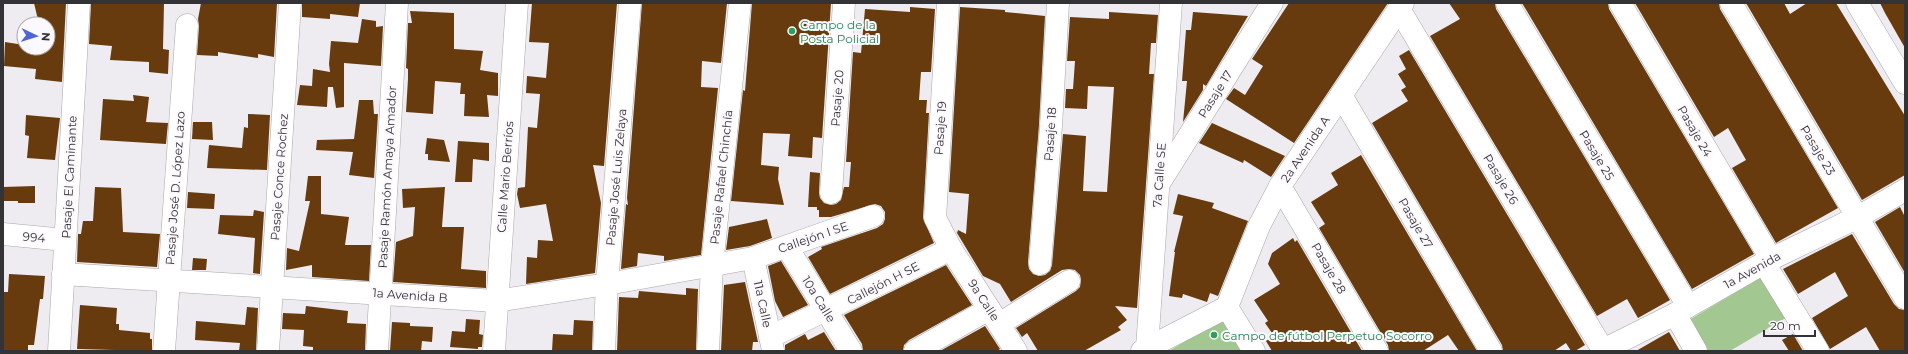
<svg xmlns="http://www.w3.org/2000/svg" width="1908" height="354" viewBox="0 0 1908 354" font-family="Montserrat,sans-serif">
<style>
.green{fill:#a3c790}
.building{fill:#683b0e}
.lines{fill:none;stroke-linecap:round;stroke-linejoin:round}
.minor-casing{stroke:#a9a7ab;stroke-width:23}
.minor{stroke:#fff;stroke-width:22}
.leisure-dot{fill:#2e9e5b;stroke:#fbf9fe;stroke-width:1.5}
.labels{text-anchor:middle;dominant-baseline:central;stroke-width:4;stroke-linejoin:round;paint-order:stroke}
.leisure-label{font-size:12px;fill:#27864d;stroke:#fbf9fe;text-anchor:start}
.street-label{font-size:12px;fill:#333234;stroke:#fbf9fe}
</style>
<rect width="100%" height="100%" fill="#eeecf0"/>
<!-- green -->
<g class="green">
<polygon points="1765,275 1789,316 1730,351 1708,351 1689,320"/>
<polygon points="1222,319 1241,351 1169,351"/>
</g>
<!-- building -->
<g class="building">
<polygon points="34,3 66,3 62,82 35,79 36,69 4,66 5,42 24,45 24,48 48,50 48,21 38,20"/>
<polygon points="91,3 164,3 163,49 169,50 168,74 149,72 149,62 110,60 112,46 89,44"/>
<polygon points="201,3 277,3 274,57 258,54 258,58 218,52 218,56 197,55 199,26 198,19"/>
<polygon points="302,3 360,3 358,17 330,14 330,19 302,17"/>
<polygon points="532,3 617,3 604,166 593,165 601,203 595,273 526,284 527,257 537,258 538,240 553,241 546,204 520,208 517,194 518,188 525,187 528,127 537,128 540,94 526,93 527,76 546,78 549,43 529,42"/>
<polygon points="642,3 727,3 721,63 702,61 701,87 718,88 701,255 664,261 664,256 638,253 637,266 621,269 626,204 628,205 627,198"/>
<polygon points="752,3 831,3 822,138 813,137 812,158 788,156 790,134 763,133 761,165 779,167 778,179 784,205 731,201 743,90 745,91"/>
<polygon points="1289,3 1388,3 1294,143 1226,99 1234,88 1245,95 1263,66 1252,59"/>
<polygon points="1449,3 1495,3 1496,9 1670,300 1638,318 1627,299 1597,316 1430,36 1460,19"/>
<polygon points="1522,3 1608,3 1609,9 1754,254 1692,289"/>
<polygon points="1635,3 1719,3 1720,9 1838,208 1776,243 1732,168 1746,160 1728,128 1714,137"/>
<polygon points="1746,3 1784,3 1790,14 1807,3 1836,3 1905,116 1905,175 1862,200"/>
<polygon points="1880,3 1905,3 1905,48 1885,13"/>
<polygon points="910,7 935,9 931,72 921,72 919,100 927,100 926,113 929,113 923,218 934,243 830,294 808,257 822,249 821,247 877,228 883,224 885,219 885,212 881,206 875,204 831,217 819,217 819,210 817,210 817,207 808,207 810,172 820,173 819,193 820,198 824,203 831,205 836,204 841,200 844,187 849,187 851,162 846,162 853,52 861,53 865,9 910,12"/>
<polygon points="960,7 1005,10 1005,12 1045,16 1039,125 1028,263 1029,269 1033,274 1039,276 1045,275 1050,271 1052,265 1063,134 1086,136 1083,191 1107,192 1114,87 1088,86 1087,109 1065,108 1066,89 1073,89 1075,61 1067,61 1070,17 1109,19 1109,12 1158,15 1156,43 1151,43 1149,74 1154,74 1137,308 1115,306 1127,320 1118,327 1121,330 1084,351 1038,351 1027,333 1022,337 1016,328 1076,291 1080,287 1081,280 1080,275 1075,270 1069,269 1062,270 1011,302 1000,284 983,276 957,233 958,230 966,234 969,194 949,192"/>
<polygon points="410,11 454,13 454,49 483,51 480,70 498,73 498,96 487,95 489,117 464,116 465,94 460,94 461,83 435,81 433,114 406,112 408,79 408,69 406,68 408,23 412,23"/>
<polygon points="1193,12 1248,16 1206,86 1203,84 1203,90 1183,122 1187,81 1182,81 1186,30 1191,30"/>
<polygon points="362,19 376,21 376,27 383,26 381,66 344,63 344,107 336,108 333,87 328,87 327,107 297,105 300,85 312,86 313,69 330,72 329,64 331,41 358,43"/>
<polygon points="1409,50 1585,345 1575,351 1571,351 1566,343 1554,351 1503,351 1502,345 1372,123 1408,101 1401,90 1406,87 1398,74 1406,69 1399,56"/>
<polygon points="133,95 149,97 146,122 168,123 166,144 100,140 103,99 134,101"/>
<polygon points="359,100 373,100 374,114 378,114 374,178 349,175 353,152 316,150 317,140 354,139"/>
<polygon points="248,114 270,115 267,170 207,168 209,145 242,148 244,127 248,128"/>
<polygon points="26,115 60,118 55,160 27,158 29,136 25,135"/>
<polygon points="193,122 212,122 213,140 192,139"/>
<polygon points="1212,123 1285,156 1271,177 1244,160 1243,163 1199,143"/>
<polygon points="427,138 444,140 450,162 428,160 428,154 425,154"/>
<polygon points="458,141 489,143 489,161 473,159 472,182 455,182"/>
<polygon points="1361,155 1477,351 1459,351 1448,335 1423,351 1389,351 1388,345 1319,228 1325,224 1311,202 1338,185 1331,173"/>
<polygon points="308,176 321,176 321,214 349,217 345,245 371,245 369,281 312,277 312,265 286,270 287,248 299,251 310,201 305,201"/>
<polygon points="35,186 35,203 18,203 18,201 3,201 3,187"/>
<polygon points="95,187 121,188 123,232 160,234 157,267 77,262 78,234 81,234 83,221 93,221"/>
<polygon points="445,187 442,227 464,227 461,269 486,271 486,288 393,282 396,242 413,236 415,207 403,208 402,189"/>
<polygon points="188,192 215,194 214,209 187,208"/>
<polygon points="1178,194 1214,203 1212,208 1248,221 1218,296 1210,293 1207,302 1183,294 1182,298 1169,296 1175,252 1174,252 1183,216 1173,214"/>
<polygon points="1900,207 1905,217 1905,273 1875,222"/>
<polygon points="254,210 264,212 260,274 253,273 255,238 218,234 220,215 253,216"/>
<polygon points="767,219 772,238 750,246 726,250 729,227"/>
<polygon points="1852,234 1894,304 1899,309 1905,310 1905,351 1880,351 1866,327 1830,349 1812,318 1848,296 1835,272 1798,294 1783,269"/>
<polygon points="1293,238 1295,242 1297,240 1362,351 1272,351 1266,341 1274,336 1265,323 1268,321 1254,300 1280,284 1268,264 1272,253"/>
<polygon points="193,258 207,259 206,270 192,270"/>
<polygon points="781,261 808,305 783,317 775,301 768,266"/>
<polygon points="946,265 972,305 909,340 904,345 903,351 863,351 862,344 844,315"/>
<polygon points="9,274 45,276 43,299 40,299 34,345 28,345 28,351 3,351 3,292 8,292"/>
<polygon points="745,282 758,342 753,342 752,351 721,351 724,285"/>
<polygon points="686,288 698,289 696,351 617,351 619,297 638,298 639,291 686,295"/>
<polygon points="80,305 117,308 116,324 119,324 119,330 150,333 150,339 152,339 152,351 77,349"/>
<polygon points="306,306 348,311 347,323 366,324 365,351 313,351 313,347 303,346 304,330 282,329 283,313 305,314"/>
<polygon points="247,307 258,308 256,351 239,351 240,343 195,340 196,321 245,325"/>
<polygon points="466,319 480,320 479,334 483,335 482,347 478,347 478,349 450,347 452,331 465,332"/>
<polygon points="574,320 593,321 592,351 552,351 553,334 573,335"/>
<polygon points="392,322 410,323 410,326 433,327 432,342 422,341 421,351 390,351"/>
<polygon points="985,326 1000,349 997,351 940,351"/>
<polygon points="824,332 836,351 785,351 785,345 805,334 808,340"/>
<polygon points="1669,332 1680,351 1636,351"/>
<polygon points="1793,334 1803,351 1789,351 1782,340"/>
</g>
<g class="lines">
<!-- minor casing -->
<g class="minor-casing">
<g id="minor">
<polyline points="948,3 935,218 951,249 1016,351"/>
<polyline points="1507,3 1688,306"/>
<polyline points="1620,3 1771,259"/>
<polyline points="1731,3 1905,298"/>
<polyline points="1857,3 1905,83"/>
<polyline points="1399,9 1603,350"/>
<polyline points="1341,95 1491,351"/>
<polyline points="1160,182 1272,3"/>
<polyline points="1280,186 1377,351"/>
<polyline points="831,193 844,3"/>
<polyline points="3,234 65,240"/>
<polyline points="787,247 851,351"/>
<polyline points="753,258 773,350"/>
<polyline points="1764,263 1818,351"/>
<polyline points="1040,264 1051,126 1058,3"/>
<polyline points="63,274 496,301 607,284 753,258 873,216"/>
<polyline points="1227,307 1259,226 1280,186 1403,3"/>
<polyline points="1227,307 1254,351"/>
<polyline points="1675,314 1696,351"/>
<polyline points="999,324 1069,281"/>
<polyline points="770,337 951,249"/>
<polyline points="1147,348 1171,3"/>
<polyline points="59,351 79,3"/>
<polyline points="164,351 187,25"/>
<polyline points="268,351 290,3"/>
<polyline points="377,351 397,3"/>
<polyline points="494,351 517,3"/>
<polyline points="604,351 607,284 630,3"/>
<polyline points="708,351 712,265 740,3"/>
<polyline points="915,351 989,309"/>
<polyline points="1142,351 1227,307"/>
<polyline points="1601,351 1675,314 1771,259 1858,217 1905,190"/>
</g>
</g>
<!-- minor -->
<use href="#minor" class="minor"/>
</g>
<!-- markers -->
<g class="leisure-dot">
<circle cx="792" cy="31" r="4"/>
<circle cx="1214" cy="335" r="4"/>
</g>
<g class="labels">
<!-- leisure labels -->
<g class="leisure-label">
<text x="800" y="24">Campo de la<tspan x="800" dy="14">Posta Policial</tspan></text>
<text x="1222" y="335">Campo de fútbol Perpetuo Socorro</text>
</g>
<!-- street labels -->
<g class="street-label">
<text transform="translate(1215 94) rotate(-58)">Pasaje 17</text>
<text transform="translate(837 98) rotate(-86)">Pasaje 20</text>
<text transform="translate(940 128) rotate(-86)">Pasaje 19</text>
<text transform="translate(1695 131) rotate(60)">Pasaje 24</text>
<text transform="translate(1050 134) rotate(-86)">Pasaje 18</text>
<text transform="translate(1305 149) rotate(-56)">2a Avenida A</text>
<text transform="translate(1818 150) rotate(59)">Pasaje 23</text>
<text transform="translate(1597 155) rotate(59)">Pasaje 25</text>
<text transform="translate(1159 175) rotate(-86)">7a Calle SE</text>
<text transform="translate(69 177) rotate(-87)">Pasaje El Caminante</text>
<text transform="translate(279 177) rotate(-86)">Pasaje Conce Rochez</text>
<text transform="translate(387 177) rotate(-87)">Pasaje Ramón Amaya Amador</text>
<text transform="translate(505 177) rotate(-86)">Calle Mario Berríos</text>
<text transform="translate(616 177) rotate(-85)">Pasaje José Luis Zelaya</text>
<text transform="translate(721 177) rotate(-84)">Pasaje Rafael Chinchía</text>
<text transform="translate(1501 179) rotate(59)">Pasaje 26</text>
<text transform="translate(175 188) rotate(-86)">Pasaje José D. López Lazo</text>
<text transform="translate(1416 223) rotate(60)">Pasaje 27</text>
<text transform="translate(34 237) rotate(5)">994</text>
<text transform="translate(813 237) rotate(-19)">Callejón I SE</text>
<text transform="translate(1329 268) rotate(60)">Pasaje 28</text>
<text transform="translate(1752 270) rotate(-29)">1a Avenida</text>
<text transform="translate(883 283) rotate(-27)">Callejón H SE</text>
<text transform="translate(410 295) rotate(4)">1a Avenida B</text>
<text transform="translate(819 299) rotate(58)">10a Calle</text>
<text transform="translate(984 300) rotate(57)">9a Calle</text>
<text transform="translate(763 304) rotate(78)">11a Calle</text>
</g>
</g>
<!-- border -->
<rect width="1908" height="354" fill="none" stroke="#333234" stroke-width="8"/>
<!-- north arrow -->
<g transform="translate(36 36) rotate(94)"><circle r="19" fill="#fbf9fe" stroke="#aba9ad"/>
<path d="M0-3L7 15L0 10L-7 15Z" fill="#5064d9"/>
<text y="-6" font-size="11" font-weight="bold" text-anchor="middle" fill="#333234">N</text>
</g>
<!-- scale -->
<path d="M1764 330v6h51v-6" fill="none" stroke="#333234" stroke-width="2"/>
<text x="1770" y="330" font-size="12" fill="#333234" stroke="#fbf9fe" stroke-width="3" paint-order="stroke">20 m</text>
</svg>
